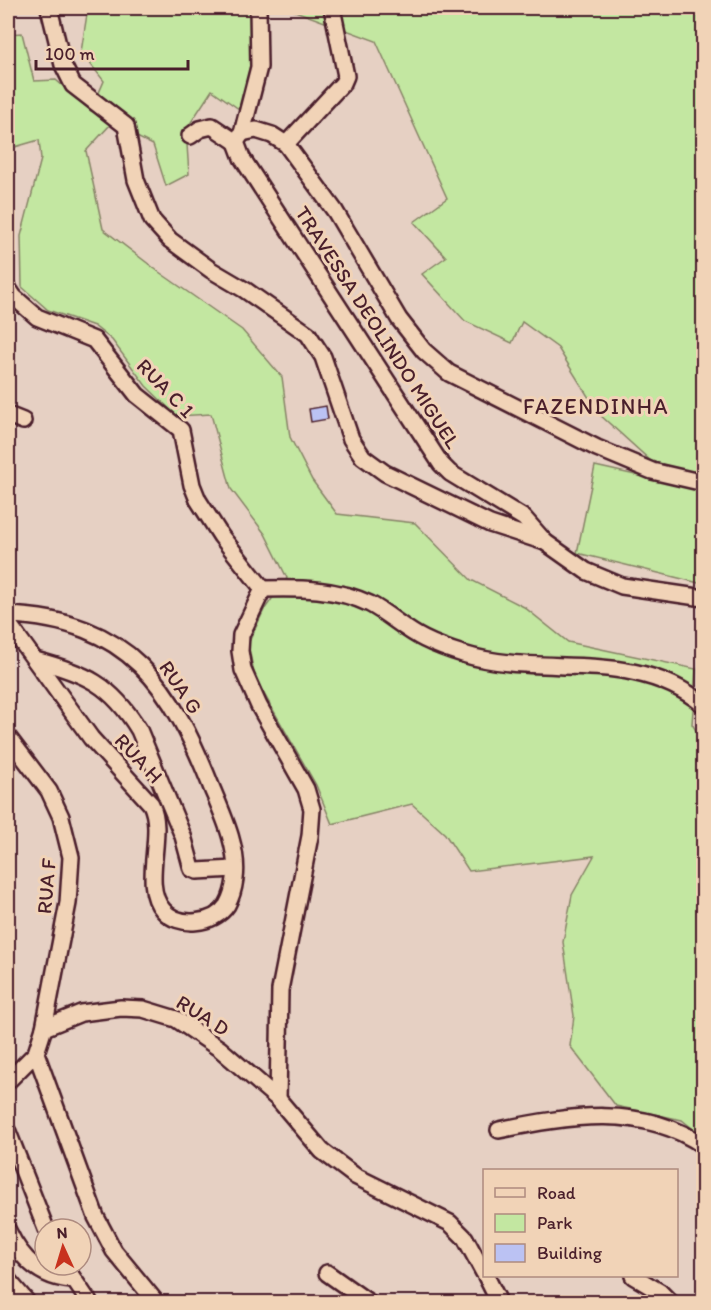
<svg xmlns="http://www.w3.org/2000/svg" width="711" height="1310" viewBox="0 0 711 1310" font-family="Itim,sans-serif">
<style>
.green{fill:#c3e7a1;stroke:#868366;stroke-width:1.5}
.building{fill:#bbc2f3;stroke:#4a1f2b;stroke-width:1.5}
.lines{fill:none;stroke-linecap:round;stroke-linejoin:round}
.minor-casing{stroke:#4a1f2b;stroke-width:20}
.minor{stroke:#f1d3b7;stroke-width:15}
.labels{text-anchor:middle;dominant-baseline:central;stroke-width:6;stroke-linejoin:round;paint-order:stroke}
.street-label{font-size:21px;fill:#4a1f2b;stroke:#f1d3b7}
.neighbourhood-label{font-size:22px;letter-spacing:1.5px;fill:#4a1f2b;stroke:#f1d3b7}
</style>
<rect width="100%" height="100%" fill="#e6d0c3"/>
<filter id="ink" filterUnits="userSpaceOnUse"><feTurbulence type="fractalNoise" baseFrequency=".0167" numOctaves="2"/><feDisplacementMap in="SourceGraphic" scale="12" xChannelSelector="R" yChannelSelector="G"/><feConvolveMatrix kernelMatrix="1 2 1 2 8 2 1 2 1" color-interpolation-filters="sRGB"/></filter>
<g filter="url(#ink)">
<!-- green -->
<g class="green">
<path d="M88,8H249C258,42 249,76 239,109L212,90L186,130L189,174L166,186L153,145L111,124L86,151L103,229L159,272L242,330L282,377L290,437L312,480L337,514L415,523L471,580L524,607L568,642L696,669L692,724L704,743L703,1137L682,1120L616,1106L570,1046L574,1016L563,942L572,895L594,856L469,871L445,834L412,804L332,824L316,785L255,678L248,644L264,610L287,578L265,534L231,489L211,414L177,416L146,386L112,340L94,326L48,310L22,287L21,236L41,159L39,140L8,149V34L22,33L34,81L56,80L91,111L104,81L81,52Z"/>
<polygon points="287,8 703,8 703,474 652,462 599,414 558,348 522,322 512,343 465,321 422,274 446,257 414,222 447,198 376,41"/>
<polygon points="595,466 703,490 703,584 577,553"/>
</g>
<!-- building -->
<polygon class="building" points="326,406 328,419 311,422 309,409"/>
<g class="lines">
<!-- minor casing -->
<g class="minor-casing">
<g id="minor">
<polyline points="49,8 63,65 73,85 126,126 136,180 152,220 170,240 211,270 245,290 308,334 323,357 351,439 363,457 385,473 490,524 545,542 586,571 622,586 704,598"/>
<polyline points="258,8 259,67 242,133 236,142 242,158 441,464 450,473 524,518 545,542"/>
<polyline points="242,133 256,130 272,135 286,144 335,211 399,319 424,351 449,373 597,448 652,471 704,483"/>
<polyline points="190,136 200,129 212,126 236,142"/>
<polyline points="286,144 343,83 346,76 332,8"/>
<polyline points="8,288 14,297 37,317 94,340 137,395 181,430 192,485 198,500 221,536 263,589"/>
<polyline points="8,415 23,421"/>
<polyline points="263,589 241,635 240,651 243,670 259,706 306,789 312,809 310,836 280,990 278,1099"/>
<path d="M263,589C299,588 337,588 370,604C389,614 405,630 424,639C436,645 450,650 463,654C543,679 633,646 704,705"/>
<path d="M8,615C129,620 172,686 213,791C224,817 239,850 235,879C234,887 231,898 227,905C214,925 178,928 163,910C140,884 166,834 151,804L91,738L8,623"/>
<path d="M35,660C85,673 111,684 139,730L183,836L192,869L197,871L235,869"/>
<polyline points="8,737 49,791 61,817 71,857 68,903 44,1028 36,1053 8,1081"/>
<polyline points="44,1028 81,1013 121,1008 143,1009 176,1019 220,1049 278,1099 322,1151 355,1176 450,1223 465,1238 484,1273"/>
<polyline points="36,1053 96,1217 114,1251 156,1302"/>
<path d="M499,1130C568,1116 642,1103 704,1146"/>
<polyline points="8,1132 46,1229"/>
<path d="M8,1231C21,1259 41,1278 72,1280"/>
<polyline points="64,1265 89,1302"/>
<polyline points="327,1273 368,1302"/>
<polyline points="486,1276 499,1302"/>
<polyline points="633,1276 660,1292 670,1302"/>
<polyline points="8,1280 27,1302"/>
</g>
</g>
<!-- minor -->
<use href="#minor" class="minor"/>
</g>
</g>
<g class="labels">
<!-- street labels -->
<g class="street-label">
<text transform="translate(378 327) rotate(57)">TRAVESSA DEOLINDO MIGUEL</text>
<text transform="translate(166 388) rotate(46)">RUA C 1</text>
<text transform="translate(181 687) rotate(56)">RUA G</text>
<text transform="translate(139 758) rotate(47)">RUA H</text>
<text transform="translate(46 886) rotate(-85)">RUA F</text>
<text transform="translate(203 1015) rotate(32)">RUA D</text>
</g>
<!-- neighbourhood labels -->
<g class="neighbourhood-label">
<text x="596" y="406">FAZENDINHA</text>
</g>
</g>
<!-- margin -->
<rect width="711" height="1310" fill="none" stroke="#f1d3b7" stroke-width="30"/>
<rect x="15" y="15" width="681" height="1280" fill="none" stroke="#4a1f2b" stroke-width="2" filter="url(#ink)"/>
<!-- legend -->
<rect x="483" y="1169" width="195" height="108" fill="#f1d3b7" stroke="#ae8b7f" stroke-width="1.5"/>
<rect x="495" y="1188" width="30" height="9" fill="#f1d3b7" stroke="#ae8b7f" stroke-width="1.5"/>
<text x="537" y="1199" font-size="18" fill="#4a1f2b">Road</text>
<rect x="495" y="1214" width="30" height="18" fill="#c3e7a1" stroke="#ae8b7f" stroke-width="1.5"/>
<text x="537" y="1229" font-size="18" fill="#4a1f2b">Park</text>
<rect x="495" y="1244" width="30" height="18" fill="#bbc2f3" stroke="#ae8b7f" stroke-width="1.5"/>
<text x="537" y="1259" font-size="18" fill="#4a1f2b">Building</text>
<!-- north arrow -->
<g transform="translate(63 1247) rotate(356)"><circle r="28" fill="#f1d3b7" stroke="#ae8b7f" stroke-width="1.5"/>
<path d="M0-4.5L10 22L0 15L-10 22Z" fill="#c8321e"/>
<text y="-9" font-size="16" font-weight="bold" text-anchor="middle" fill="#4a1f2b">N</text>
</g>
<!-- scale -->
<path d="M36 60v9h152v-9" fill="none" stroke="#4a1f2b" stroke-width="3"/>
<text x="45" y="60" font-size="18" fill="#4a1f2b" stroke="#f1d3b7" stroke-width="4.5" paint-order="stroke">100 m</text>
</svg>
